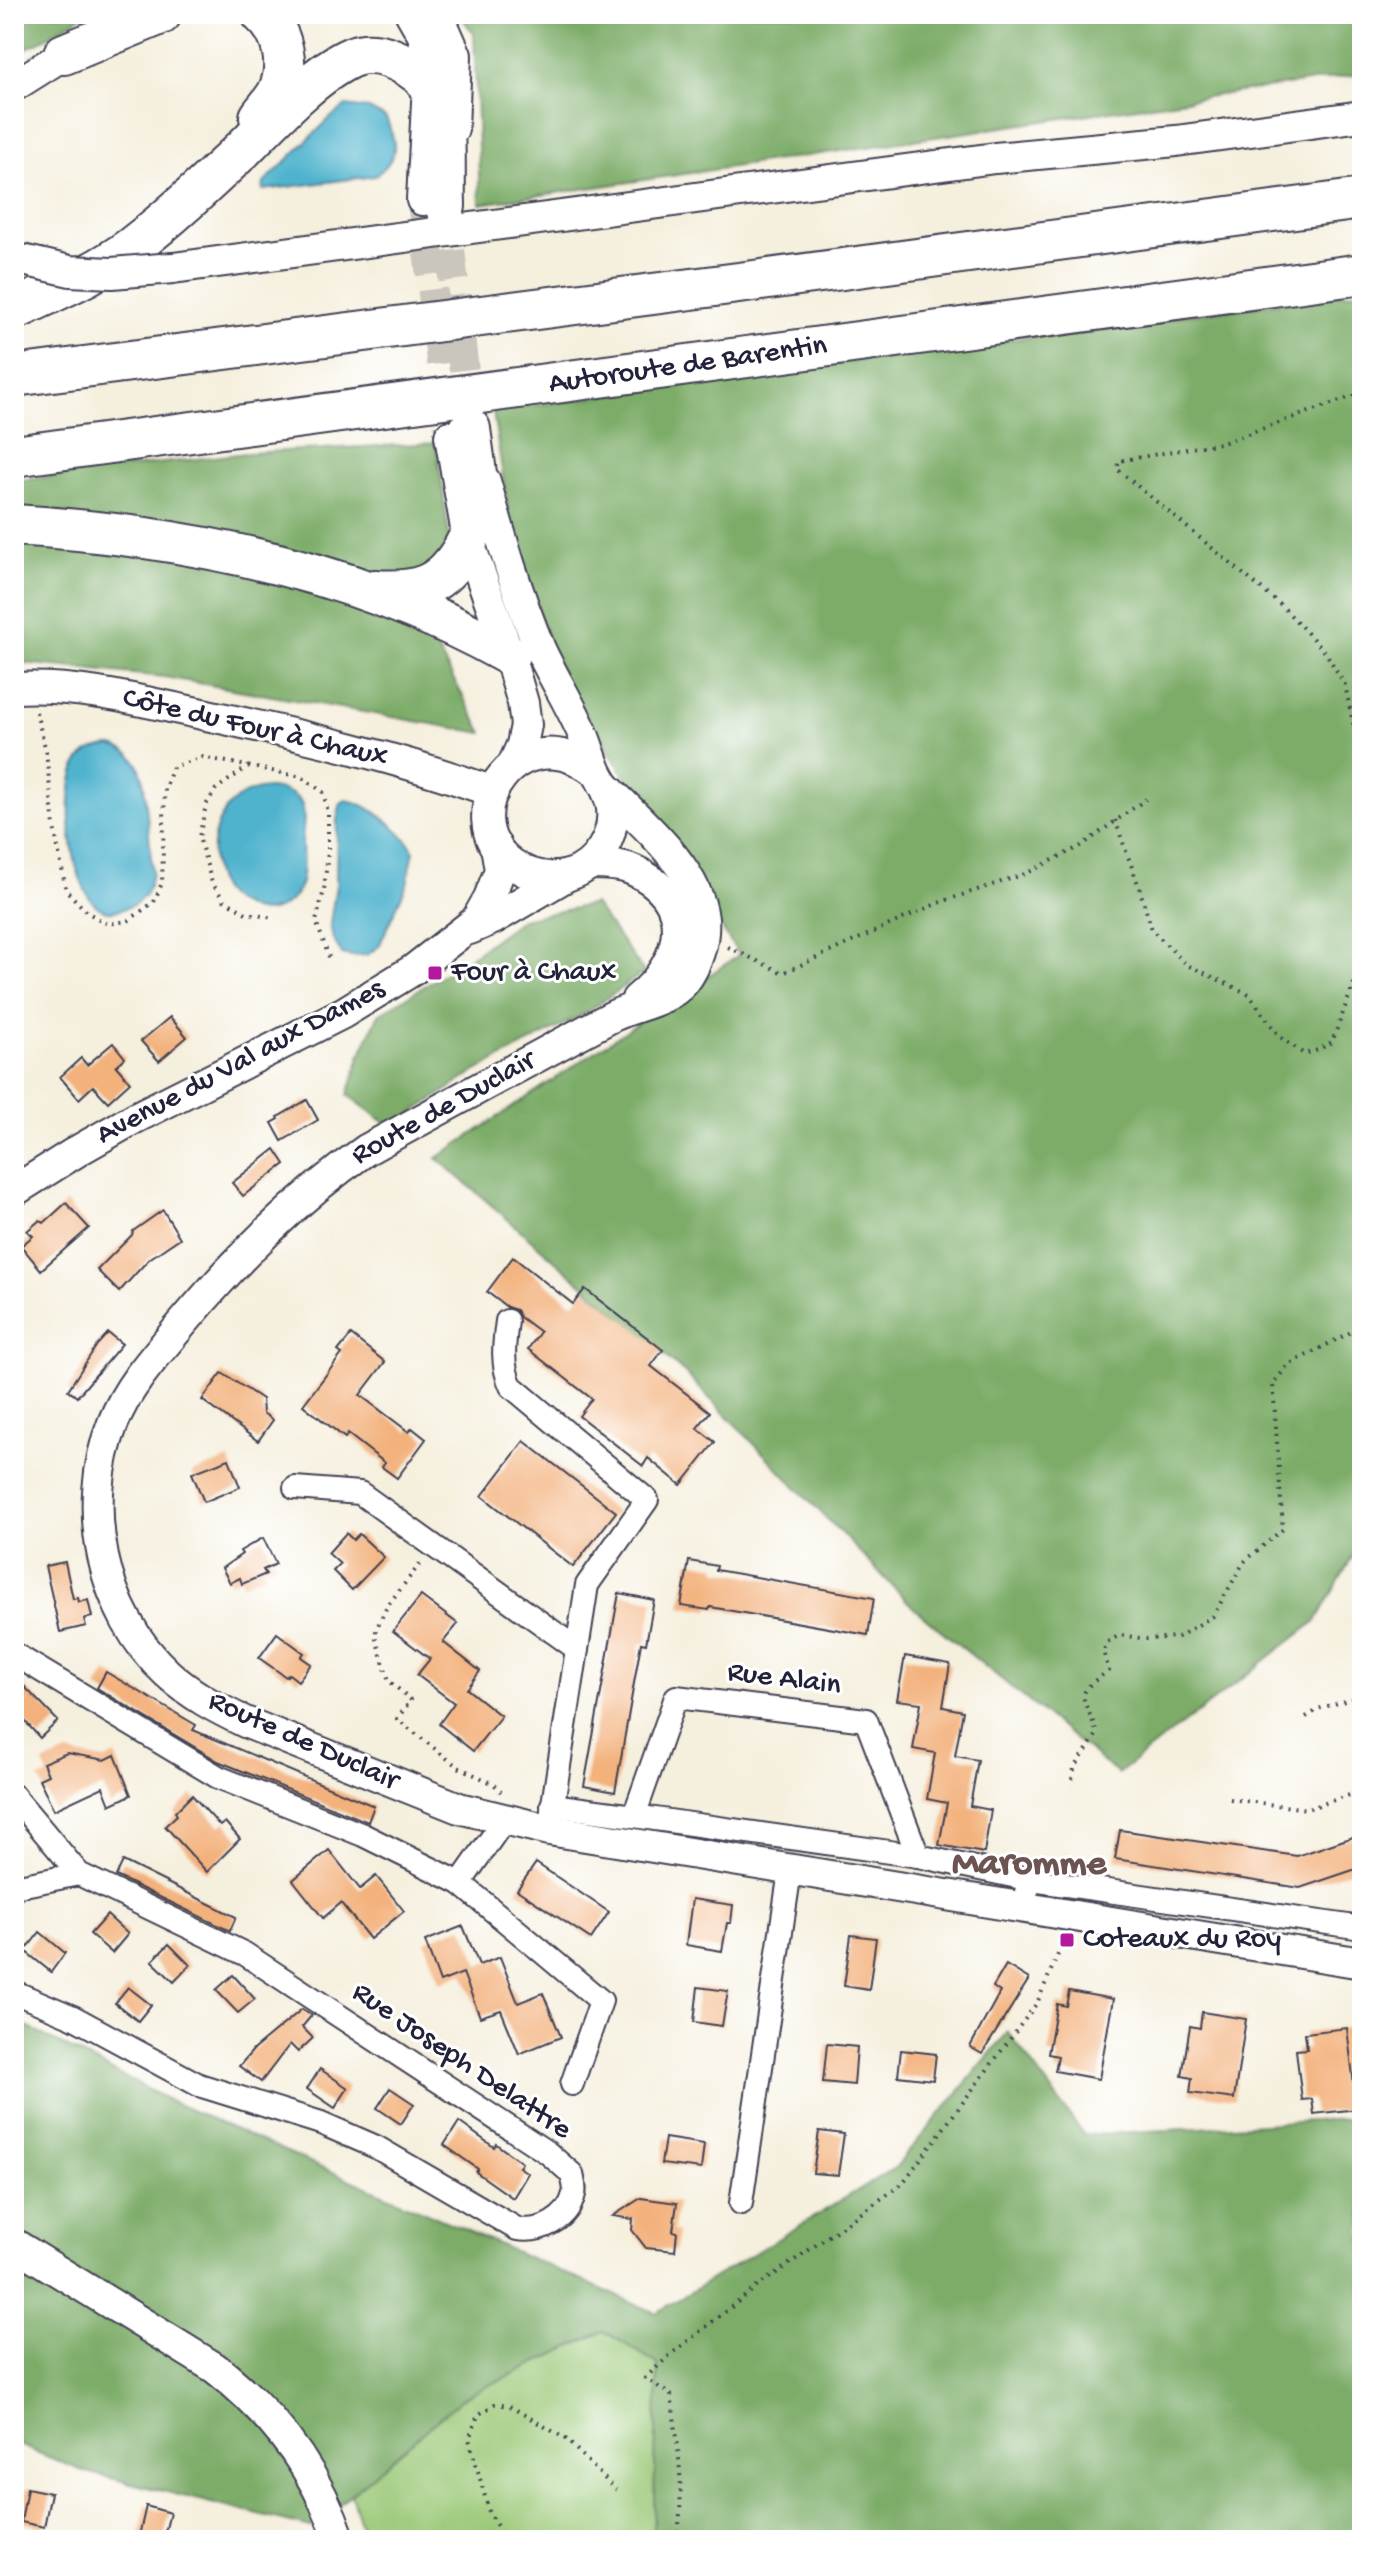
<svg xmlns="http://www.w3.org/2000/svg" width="1376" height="2554" viewBox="0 0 1376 2554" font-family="'Gochi Hand',sans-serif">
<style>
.green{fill:#9ac876;stroke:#5e7558;stroke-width:2}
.forest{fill:#7bac67;stroke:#4e6751;stroke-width:2}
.water{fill:#4fb3ce;stroke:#386a84;stroke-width:2}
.building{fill:#f3b17b}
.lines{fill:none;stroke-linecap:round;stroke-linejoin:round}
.secondary-tunnel{stroke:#cbc6bd;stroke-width:30;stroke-dasharray:30 15;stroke-linecap:butt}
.street-casing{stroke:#424153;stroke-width:26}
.secondary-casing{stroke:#424153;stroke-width:34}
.highway-casing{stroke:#424153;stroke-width:44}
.path{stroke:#424153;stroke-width:4;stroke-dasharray:2 6;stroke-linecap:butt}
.street{stroke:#fff;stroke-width:22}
.secondary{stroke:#fff;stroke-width:30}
.highway{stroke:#fff;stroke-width:40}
.secondary-bridge-casing{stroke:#424153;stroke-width:34;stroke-linecap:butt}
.secondary-bridge{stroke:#fff;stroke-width:30}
.poi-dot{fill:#b5179e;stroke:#fff;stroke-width:3}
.labels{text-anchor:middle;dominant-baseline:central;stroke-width:6;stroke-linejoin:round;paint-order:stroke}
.street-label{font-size:30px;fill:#22223b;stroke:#fff}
.poi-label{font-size:30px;fill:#22223b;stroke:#fff;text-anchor:start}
.district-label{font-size:38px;font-weight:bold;fill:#6b5451;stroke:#fff}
</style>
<rect width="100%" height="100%" fill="#fff"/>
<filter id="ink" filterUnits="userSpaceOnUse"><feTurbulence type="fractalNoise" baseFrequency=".0125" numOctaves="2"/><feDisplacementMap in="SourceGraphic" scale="16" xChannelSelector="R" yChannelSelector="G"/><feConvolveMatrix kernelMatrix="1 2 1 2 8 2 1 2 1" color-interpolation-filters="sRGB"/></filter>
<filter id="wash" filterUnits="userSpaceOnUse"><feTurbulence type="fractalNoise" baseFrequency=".006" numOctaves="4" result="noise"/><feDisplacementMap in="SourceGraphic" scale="32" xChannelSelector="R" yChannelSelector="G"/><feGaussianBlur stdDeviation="1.8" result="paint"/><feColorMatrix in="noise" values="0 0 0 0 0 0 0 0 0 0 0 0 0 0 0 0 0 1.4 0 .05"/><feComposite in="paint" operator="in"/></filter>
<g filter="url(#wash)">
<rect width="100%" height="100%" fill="#f5efdd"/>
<!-- green -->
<polygon class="green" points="604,2331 658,2364 653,2540 365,2540 351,2494 464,2397"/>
<!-- forest -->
<g class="forest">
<polygon points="14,14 85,14 37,43 14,54"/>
<polygon points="459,14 1362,14 1362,74 480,204 474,34"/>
<polygon points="1362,291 1362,1540 1316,1621 1118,1774 916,1610 687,1375 437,1158 739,955 566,684 514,550 493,411"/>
<polygon points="436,443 450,543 420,618 483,733 164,677 14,662 14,481 247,453"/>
<polygon points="594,904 644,972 586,1013 476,1071 391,1127 348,1095 361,1053 379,1014 465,961 522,919"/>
<polygon points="14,2020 170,2101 656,2313 896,2167 1008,2032 1084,2135 1362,2118 1362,2540 653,2540 658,2364 604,2331 464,2397 311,2528 83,2471 14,2443"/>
</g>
<!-- water -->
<g class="water">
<path d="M346,106L369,109L386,118C397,144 400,157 375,176L263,190L264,183L330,118Z"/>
<path d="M112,746C146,753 144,786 147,814C149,833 151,853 152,872C150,888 146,899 131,906C124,909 114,912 107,911C69,904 60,784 80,760C88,749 99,747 112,746Z"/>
<path d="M268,788C279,789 294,791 301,803C306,812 303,829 302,839C302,853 304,869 301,882C294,906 270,918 248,908C236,902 226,899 220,886C201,845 219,791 268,788Z"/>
<path d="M346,800C371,804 402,830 414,851L407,884L379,946L367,955L350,956L342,954L333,939L330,923L336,885L337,819L341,803Z"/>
</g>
<g id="blocks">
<!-- building -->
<g class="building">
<polygon points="170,1017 187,1037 159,1061 141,1041"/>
<polygon points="113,1043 125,1058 116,1066 130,1082 108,1102 93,1086 79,1099 60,1077 81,1058 87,1065"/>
<polygon points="307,1100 318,1120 282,1141 272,1123 279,1119 278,1117"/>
<polygon points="275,1149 285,1164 243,1196 232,1183"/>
<polygon points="66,1203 89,1228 41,1270 21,1246 33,1236 27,1231 40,1220 44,1223"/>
<polygon points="163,1210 180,1238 149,1259 119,1292 97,1270 132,1235 133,1231"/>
<polygon points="513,1257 573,1304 585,1289 663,1350 651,1366 710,1412 697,1428 715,1442 681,1485 648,1458 643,1466 579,1416 592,1399 528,1349 540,1332 520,1317 516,1310 507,1307 487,1292"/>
<polygon points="108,1333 122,1344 77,1397 68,1390 97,1345"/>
<polygon points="351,1335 385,1362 360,1395 409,1432 412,1428 426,1439 397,1478 382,1467 385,1463 348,1434 345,1438 303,1405 342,1354 338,1351"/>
<polygon points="222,1373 262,1399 263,1413 273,1420 258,1441 202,1400"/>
<polygon points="524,1441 616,1512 573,1567 482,1496"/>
<polygon points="229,1459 240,1487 204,1502 192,1473"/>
<polygon points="346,1533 353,1540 359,1534 384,1557 352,1590 333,1571 340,1564 328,1553"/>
<polygon points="263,1538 276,1564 263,1570 266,1574 242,1584 240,1578 230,1583 222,1568 242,1554 240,1551"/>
<polygon points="689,1561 717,1566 716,1570 874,1598 868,1635 710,1607 709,1610 681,1606"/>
<polygon points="65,1562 73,1599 78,1598 79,1602 88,1600 92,1617 84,1619 86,1626 60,1632 45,1566"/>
<polygon points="619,1593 654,1600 646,1644 641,1643 615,1792 584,1786"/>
<polygon points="421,1596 458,1624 443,1642 480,1671 467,1689 501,1716 473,1751 439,1724 454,1703 417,1675 430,1659 393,1631"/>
<polygon points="277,1633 304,1653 301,1657 311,1664 298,1681 289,1674 286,1677 259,1658"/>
<polygon points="905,1656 950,1664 943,1707 963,1711 955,1756 978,1760 970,1806 991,1810 984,1853 939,1845 947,1803 927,1799 935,1753 913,1749 921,1703 897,1700"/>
<polygon points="106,1672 196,1725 193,1730 374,1806 368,1822 218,1761 97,1688"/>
<polygon points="14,1676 58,1721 40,1738 14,1709"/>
<polygon points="67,1753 105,1760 115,1755 131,1795 110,1805 103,1787 54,1810 39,1779 48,1775 43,1763"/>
<polygon points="192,1795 220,1826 225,1822 240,1839 207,1872 165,1826 177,1815 175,1812"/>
<polygon points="1120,1830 1297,1856 1362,1834 1362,1867 1300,1888 1115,1859"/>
<polygon points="329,1850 360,1889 376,1876 404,1911 370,1939 341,1903 323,1918 293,1880"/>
<polygon points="123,1861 236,1917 230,1931 116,1876"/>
<polygon points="536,1863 609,1912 591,1939 517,1890"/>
<polygon points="692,1899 733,1905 731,1923 727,1923 722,1951 686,1945"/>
<polygon points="107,1915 128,1934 112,1953 90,1934"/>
<polygon points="463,1926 479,1965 500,1957 518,2003 543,1993 561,2037 519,2054 501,2010 480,2017 463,1973 440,1982 425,1941"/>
<polygon points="40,1932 65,1953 51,1972 25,1951"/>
<polygon points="851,1935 876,1938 869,1990 844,1986"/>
<polygon points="169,1944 190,1965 174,1982 152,1961"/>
<polygon points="1006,1965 1029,1979 982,2054 970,2047 1000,1992 993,1987"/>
<polygon points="233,1975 255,1999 238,2013 216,1990"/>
<polygon points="128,1987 151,2005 138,2021 115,2003"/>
<polygon points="698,1987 728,1991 722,2026 694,2022"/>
<polygon points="1069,1991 1113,1999 1099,2079 1055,2071 1058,2056 1048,2054 1057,2004 1066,2006"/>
<polygon points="302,2009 312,2015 302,2027 313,2038 298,2052 290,2044 261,2082 239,2066 254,2049"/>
<polygon points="1202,2012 1246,2019 1234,2099 1190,2093 1192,2078 1182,2076 1190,2026 1200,2028"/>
<polygon points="1347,2028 1357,2109 1314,2114 1312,2099 1302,2100 1296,2050 1307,2049 1305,2033"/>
<polygon points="827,2044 857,2047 854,2085 823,2082"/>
<polygon points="901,2050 936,2054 933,2080 898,2076"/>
<polygon points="320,2069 348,2088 335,2108 307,2089"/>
<polygon points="390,2088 414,2104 401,2124 377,2108"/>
<polygon points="459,2122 494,2147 496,2144 522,2163 519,2167 528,2173 513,2198 476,2172 478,2169 444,2145"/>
<polygon points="819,2131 844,2134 838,2175 813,2173"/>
<polygon points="665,2138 704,2144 701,2169 661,2164"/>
<polygon points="641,2198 677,2203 673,2231 677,2232 675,2251 646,2248 632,2230 633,2219 613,2216"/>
<polygon points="27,2488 51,2493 44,2527 21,2522"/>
<polygon points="146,2506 170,2513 163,2540 138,2540"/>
</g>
</g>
</g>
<g filter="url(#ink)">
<use href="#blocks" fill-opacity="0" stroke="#424153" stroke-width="2"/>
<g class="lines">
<!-- secondary-tunnel -->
<g class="secondary-tunnel">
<polyline points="422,200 450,436"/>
<polyline points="445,206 469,415"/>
</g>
<!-- street casing -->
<g class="street-casing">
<g id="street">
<path d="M507,1321C504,1343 501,1365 511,1386L647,1500L587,1585L551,1817"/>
<polyline points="295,1488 360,1493 577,1649"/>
<polyline points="14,1654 218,1777 363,1835 460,1883"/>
<path d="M14,1796L79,1874L245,1954L548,2153L572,2174C573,2180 576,2189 574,2194C568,2220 540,2233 517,2229L376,2147L321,2123L199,2085L73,2017L14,1992"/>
<polyline points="552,1805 634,1816 676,1697 866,1720 918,1856 1032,1880"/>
<polyline points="634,1816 918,1856"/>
<polyline points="505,1819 460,1883 601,2001 572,2084"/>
<polyline points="14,1887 79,1874"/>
<polyline points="1026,1892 1032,1880 1362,1928"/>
<polyline points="741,2203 790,1871"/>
</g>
</g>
<!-- secondary casing -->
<g class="secondary-casing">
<g id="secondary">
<polyline points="411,14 423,35 429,63 422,200"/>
<polyline points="438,14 456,55 453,129"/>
<polyline points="14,86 82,43"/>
<polyline points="173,268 995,158 1176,141 1362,116"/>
<polyline points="450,436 468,540 509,655 523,703 526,725 522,745 513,765"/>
<path d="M485,481C501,538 517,594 540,649C552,675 567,699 579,725C586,739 590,755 596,770C602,783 611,794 612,809C615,837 596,867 569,875C549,880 528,876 511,863C448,816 521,709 598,774"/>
<path d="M14,688C77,684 141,701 202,714C300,735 398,757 493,792"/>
<path d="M607,788C640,821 698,869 703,919C705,939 697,966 684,982C667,1002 636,1005 613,1016C530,1060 448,1105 366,1150C295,1199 237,1259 182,1324C156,1355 128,1385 113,1423C80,1506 101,1613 168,1674C191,1695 218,1709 245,1722L459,1808L549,1830L1362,1963"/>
<path d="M590,864C603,864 620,864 633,870C697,899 685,961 637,999"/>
<polyline points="470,929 493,919 568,875"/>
<polyline points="14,1191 79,1150 135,1118 343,1013 413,970 476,921 489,898 500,870 496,846"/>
<path d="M14,2244L215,2368C273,2413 316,2470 340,2540"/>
</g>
</g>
<!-- highway casing -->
<g class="highway-casing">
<g id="highway">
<polyline points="64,54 161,14"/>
<path d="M260,117C266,108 275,100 279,90C290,65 283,32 262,14"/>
<path d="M14,310C54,291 96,274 132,247C170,218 206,184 241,151C271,121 313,74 352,57C372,49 392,57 409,67C422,75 436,88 440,103C447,131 444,177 445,206"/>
<polyline points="14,376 746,282 1362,199"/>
<polyline points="14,456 1362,274"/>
<path d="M14,525C184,535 360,570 509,655"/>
<path d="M375,590C418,593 442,586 464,547C469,538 474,527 476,518C481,496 473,453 470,429"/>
</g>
</g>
<!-- path -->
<g class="path">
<polyline points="1362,393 1225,442 1119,461 1117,469 1283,607 1326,653 1345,685 1353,723 1362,738"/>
<polyline points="36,712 46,751 54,827 66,890 88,913 108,924 128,921 154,902 162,883 165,788 173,767 202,757 302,777 323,792 328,812 328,851 324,890 316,921 329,957"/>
<polyline points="249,766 216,789 206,805 199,837 212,883 224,900 246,913 273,918"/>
<polyline points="1115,820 1139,887 1152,930 1187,965 1249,994 1279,1036 1304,1054 1318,1050 1332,1042 1362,962"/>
<polyline points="728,947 783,973 938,903 1025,874 1081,846 1146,799"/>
<polyline points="420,1564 387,1606 376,1630 376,1639 389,1681 411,1700 397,1719 458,1767 494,1784 501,1792"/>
<polyline points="1306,1717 1321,1708 1362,1696"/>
<path d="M1072,1779L1074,1769L1097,1734C1087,1698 1068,1696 1109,1671L1103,1651L1109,1641L1120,1635L1147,1639L1178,1637L1213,1616L1244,1562L1283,1529L1273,1384L1288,1365L1353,1331L1362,1319"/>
<polyline points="1230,1799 1307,1809 1362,1791"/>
<polyline points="504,2540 489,2511 469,2439 478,2415 495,2404 509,2406 566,2439 616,2490"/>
<path d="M677,2540C685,2491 678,2443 671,2395L645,2378L670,2355L758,2286L902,2184L1037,2003L1065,1938"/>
</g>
<!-- street -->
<use href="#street" class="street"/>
<!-- secondary -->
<use href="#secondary" class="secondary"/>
<!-- highway -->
<use href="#highway" class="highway"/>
<!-- secondary-bridge casing -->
<g class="secondary-bridge-casing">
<polyline id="secondary-bridge" points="14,258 70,271 112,273 173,268"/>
</g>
<!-- secondary-bridge -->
<use href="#secondary-bridge" class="secondary-bridge"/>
</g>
</g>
<!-- markers -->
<g class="poi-dot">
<rect x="427" y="965" width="16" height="16" rx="4"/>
<rect x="1059" y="1932" width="16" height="16" rx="4"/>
</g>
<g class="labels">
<!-- street labels -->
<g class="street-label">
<text transform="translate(688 366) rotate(-8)">Autoroute de Barentin</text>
<text transform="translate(255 729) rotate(13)">Côte du Four à Chaux</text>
<text transform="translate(241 1063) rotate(-28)">Avenue du Val aux Dames</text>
<text transform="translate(444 1109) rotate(-29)">Route de Duclair</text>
<text transform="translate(784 1680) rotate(7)">Rue Alain</text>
<text transform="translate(303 1742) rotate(24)">Route de Duclair</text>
<text transform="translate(461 2062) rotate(34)">Rue Joseph Delattre</text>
</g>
<!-- poi labels -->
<g class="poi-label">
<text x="451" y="973">Four à Chaux</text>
<text x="1083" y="1940">Coteaux du Roy</text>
</g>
<!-- district labels -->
<g class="district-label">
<text x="1029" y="1865">Maromme</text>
</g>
</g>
<!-- margin -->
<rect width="1376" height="2554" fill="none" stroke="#fff" stroke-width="48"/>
</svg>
